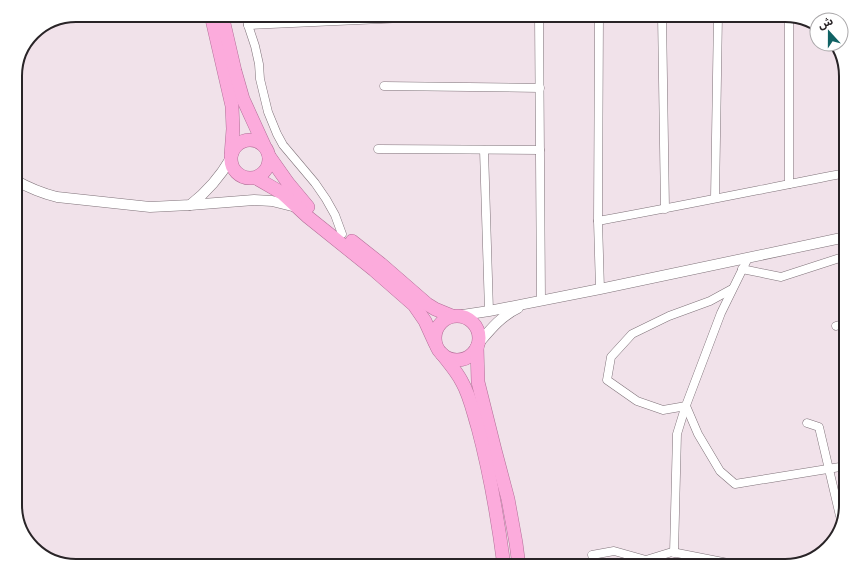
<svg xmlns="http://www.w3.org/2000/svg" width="861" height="581" viewBox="0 0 861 581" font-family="'Sofia Sans Condensed','Noto Sans Arabic',sans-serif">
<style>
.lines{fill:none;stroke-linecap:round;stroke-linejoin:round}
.minor-casing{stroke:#7f7279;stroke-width:9}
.tertiary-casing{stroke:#7f7279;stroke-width:11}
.trunk-casing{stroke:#b26e97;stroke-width:14}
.minor{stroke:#fff;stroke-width:8}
.tertiary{stroke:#fff;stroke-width:10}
.trunk{stroke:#fcabdc;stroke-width:13}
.rim{fill:none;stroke:#292427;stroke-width:2}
</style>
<rect width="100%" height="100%" fill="#f1e2ea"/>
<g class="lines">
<!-- minor casing -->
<g class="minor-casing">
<g id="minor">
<polyline points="247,15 248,25 255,46 259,64 260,79 268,112 277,134 283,145 315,183 326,199 335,215 342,234"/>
<polyline points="539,15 541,300"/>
<polyline points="599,15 598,221 600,289"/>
<polyline points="662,15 665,209"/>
<polyline points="248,25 470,15"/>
<polyline points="384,86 540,88"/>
<polyline points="378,149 540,150"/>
<polyline points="484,150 489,311"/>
<polyline points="789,184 789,16"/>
<polyline points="715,198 718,15"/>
<path d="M598,221C681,206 763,189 846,173"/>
<polyline points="742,269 781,277 846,256"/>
<polyline points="732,289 710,301 669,316 632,334 611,357 607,380 637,401 663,410 686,406 698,434 720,471 735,484 846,466"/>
<polyline points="836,326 846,323"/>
<polyline points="807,423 819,427 840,516"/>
<polyline points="674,553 677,434 685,408 721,313 748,258"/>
<polyline points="592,555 614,551 646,560 672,552 743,566"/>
</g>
</g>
<!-- tertiary casing -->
<g class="tertiary-casing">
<g id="tertiary">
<path d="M15,180C29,188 41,193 57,197L150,207L190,205L254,200L272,201L296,207"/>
<path d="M190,205C207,192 220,177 231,158"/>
<polyline points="456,316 489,311 600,289 846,237"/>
<path d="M478,344C490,330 501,316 518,308"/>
</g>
</g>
<!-- trunk casing -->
<g class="trunk-casing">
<g id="trunk">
<polyline points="211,15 232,106 233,129 231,155"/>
<polyline points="222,15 235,71 243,99 264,145"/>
<circle cx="250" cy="159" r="19"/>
<polyline points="269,156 288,183 308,207"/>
<polyline points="256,178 282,193 308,217 374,270 414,305 425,321 435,343"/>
<polyline points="352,241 381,264 427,304 435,309 452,316"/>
<circle cx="457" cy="338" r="22"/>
<polyline points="477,347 478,382 495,450 508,499 516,543 519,566"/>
<path d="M442,354C449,363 457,372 462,382C470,396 473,412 478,428C490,473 498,520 504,566"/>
</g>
</g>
<!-- minor -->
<use href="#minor" class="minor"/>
<!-- tertiary -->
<use href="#tertiary" class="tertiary"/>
<!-- trunk -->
<use href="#trunk" class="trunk"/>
</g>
<!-- crop -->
<path d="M0 0H861V581H0ZM76 22H785A54 54 0 0 1 839 76V505A54 54 0 0 1 785 559H76A54 54 0 0 1 22 505V76A54 54 0 0 1 76 22Z" fill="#fff" fill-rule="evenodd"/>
<path class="rim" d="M76 22H785A54 54 0 0 1 839 76V505A54 54 0 0 1 785 559H76A54 54 0 0 1 22 505V76A54 54 0 0 1 76 22Z"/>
<!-- north arrow -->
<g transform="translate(829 32) rotate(339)"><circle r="19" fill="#ffffff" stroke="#a9a7a9"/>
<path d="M0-3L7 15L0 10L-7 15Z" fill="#106264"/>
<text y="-6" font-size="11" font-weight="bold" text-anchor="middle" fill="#292427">ش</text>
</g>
</svg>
